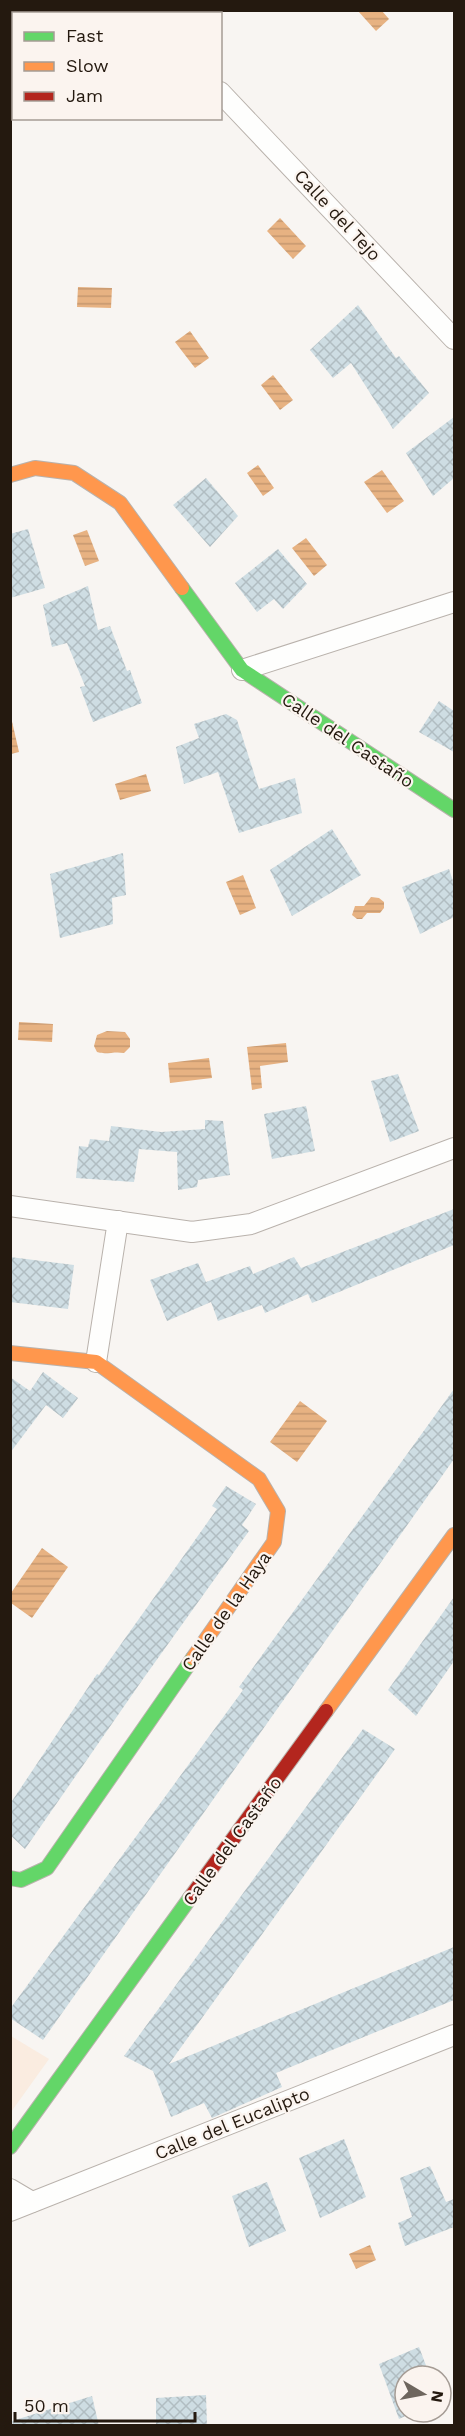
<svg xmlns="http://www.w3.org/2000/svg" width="465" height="2436" viewBox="0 0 465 2436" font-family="'Work Sans',sans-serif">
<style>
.built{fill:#faece0}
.water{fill:url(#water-rules)}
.building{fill:url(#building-cross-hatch)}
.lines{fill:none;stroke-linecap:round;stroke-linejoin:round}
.street-casing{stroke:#b9b2ac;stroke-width:22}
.fast-casing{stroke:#b9b2ac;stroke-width:16}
.slow-casing{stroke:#b9b2ac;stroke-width:16}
.jam-casing{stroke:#b9b2ac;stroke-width:16}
.street{stroke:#fefefd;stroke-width:20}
.fast{stroke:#63d668;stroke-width:14}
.slow{stroke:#ff974d;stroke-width:14}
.jam{stroke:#b3261e;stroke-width:14}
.labels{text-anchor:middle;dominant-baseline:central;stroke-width:4.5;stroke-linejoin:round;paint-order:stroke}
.street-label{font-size:18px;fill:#24190f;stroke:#fbf4ef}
</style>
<defs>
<pattern id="water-rules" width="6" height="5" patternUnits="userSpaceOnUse" patternTransform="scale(1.5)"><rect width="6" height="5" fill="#e7b282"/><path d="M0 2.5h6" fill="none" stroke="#c6986f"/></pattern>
<pattern id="building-cross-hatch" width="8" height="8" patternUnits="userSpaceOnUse" patternTransform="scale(1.5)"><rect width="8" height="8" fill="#cedde3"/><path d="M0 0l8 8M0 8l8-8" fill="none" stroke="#b1bdc2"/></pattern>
</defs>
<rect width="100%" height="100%" fill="#f8f5f2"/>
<!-- built -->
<polygon class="built" points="11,2036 49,2059 11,2112"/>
<!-- water -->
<g class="water">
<polygon points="358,11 382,11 389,19 376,31"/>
<polygon points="280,218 306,246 293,259 267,231"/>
<polygon points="78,287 112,288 111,308 77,307"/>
<polygon points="190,331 209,358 195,368 175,342"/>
<polygon points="273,375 293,400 280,410 261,385"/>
<polygon points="258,465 274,488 263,496 247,473"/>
<polygon points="382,470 404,501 387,513 364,482"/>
<polygon points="87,530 99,561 85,566 73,535"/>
<polygon points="306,538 327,565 314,576 292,548"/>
<polygon points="11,717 19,752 11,754 10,754"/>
<polygon points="146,774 151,791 120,800 115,784"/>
<polygon points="243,875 256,908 240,915 226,882"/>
<polygon points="371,897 379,898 384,902 384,908 380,913 367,913 362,919 357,919 352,915 355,906 364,906"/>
<polygon points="19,1022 53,1024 52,1042 18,1040"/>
<path d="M107,1031L125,1032L130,1039V1047L124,1053C114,1051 106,1055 97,1052L94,1046L97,1035Z"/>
<polygon points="286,1043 288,1062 260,1066 262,1088 252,1090 247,1047"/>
<polygon points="209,1058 212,1078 170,1083 168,1063"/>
<polygon points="300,1401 327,1421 297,1462 270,1442"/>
<polygon points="42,1548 68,1567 32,1618 11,1603 11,1593"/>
<polygon points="370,2245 376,2260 356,2269 349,2254"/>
</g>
<!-- building -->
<g class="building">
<polygon points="358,305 396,358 399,356 429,393 393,429 351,363 333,378 310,350"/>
<polygon points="454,417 454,478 433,496 406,453"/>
<polygon points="206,478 238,516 210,547 173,505"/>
<polygon points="28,529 45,588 10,598 10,534"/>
<polygon points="278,549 307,584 283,609 274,599 257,612 235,583"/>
<polygon points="88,586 98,630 110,626 127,671 130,670 142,703 93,722 80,687 85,686 67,643 52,647 43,605"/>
<polygon points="439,701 454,711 454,752 419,732"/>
<polygon points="226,714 237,720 259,789 295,778 302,813 239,833 218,772 184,784 176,747 199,738 194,724"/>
<polygon points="332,829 361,875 292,916 270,870"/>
<polygon points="123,853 126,895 112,898 113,924 60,938 50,874"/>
<polygon points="449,869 454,884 454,917 420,934 402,887"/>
<polygon points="398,1074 419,1131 390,1142 371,1081"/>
<polygon points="306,1106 315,1151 272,1159 264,1114"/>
<polygon points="205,1120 223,1121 230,1175 198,1180 197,1187 178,1190 177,1152 139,1149 134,1182 76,1178 79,1146 88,1147 90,1139 109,1141 111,1126 161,1132 205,1129"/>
<polygon points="454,1209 454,1245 312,1303 308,1294 265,1313 262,1305 218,1321 211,1302 167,1321 150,1280 198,1263 206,1282 250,1266 253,1274 294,1257 301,1268"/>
<polygon points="10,1257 74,1265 68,1309 10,1302"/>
<polygon points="43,1372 78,1398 63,1418 46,1405 10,1453 10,1377 30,1391"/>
<polygon points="454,1389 454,1459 43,2040 10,2018 10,2009 243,1690 239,1687"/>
<polygon points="226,1486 256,1504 242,1525 249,1531 143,1679 25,1849 10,1835 10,1804 97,1674 99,1675 217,1509 212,1506"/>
<polygon points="454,1597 454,1661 416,1716 388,1690"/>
<polygon points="363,1729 395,1749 169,2064 454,1947 454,2000 276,2073 282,2087 212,2118 204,2103 171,2117 153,2071 124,2056"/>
<polygon points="344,2139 366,2197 320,2218 299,2158"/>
<polygon points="430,2166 446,2202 454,2199 454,2227 405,2246 398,2223 412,2217 400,2178"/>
<polygon points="267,2182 286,2231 249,2247 232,2196"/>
<polygon points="419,2347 430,2376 405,2376 405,2412 414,2412 399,2419 379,2364"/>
<polygon points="206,2395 207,2426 156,2426 156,2398"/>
<polygon points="92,2396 99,2426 13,2426 12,2421"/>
</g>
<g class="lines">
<!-- street casing -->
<g class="street-casing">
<g id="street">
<polyline points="10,56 14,55"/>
<polyline points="220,92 454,339"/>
<polyline points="242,670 454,602"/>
<polyline points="10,1206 192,1232 251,1224 454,1148"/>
<polyline points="96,1362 118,1221"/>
<polyline points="10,2189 32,2202"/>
<polyline points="10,2211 454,2035"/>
</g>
</g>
<!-- fast casing -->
<g class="fast-casing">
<g id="fast">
<polyline points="182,588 242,670 454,810"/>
<polyline points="10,1878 21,1880 47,1868 193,1658"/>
<polyline points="10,2147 190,1898"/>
</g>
</g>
<!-- slow casing -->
<g class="slow-casing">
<g id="slow">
<polyline points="10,475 35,468 74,473 120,503 182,588"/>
<polyline points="10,1353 96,1362 259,1479 278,1511 274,1542 193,1658"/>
<polyline points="326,1711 454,1535"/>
</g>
</g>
<!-- jam casing -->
<g class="jam-casing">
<polyline id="jam" points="190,1898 326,1711"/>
</g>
<!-- street -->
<use href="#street" class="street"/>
<!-- fast -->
<use href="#fast" class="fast"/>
<!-- slow -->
<use href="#slow" class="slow"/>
<!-- jam -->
<use href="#jam" class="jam"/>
</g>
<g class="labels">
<!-- street labels -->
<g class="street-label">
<text transform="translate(338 215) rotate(47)">Calle del Tejo</text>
<text transform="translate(348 740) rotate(34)">Calle del Castaño</text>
<text transform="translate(226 1611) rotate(-55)">Calle de la Haya</text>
<text transform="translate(232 1841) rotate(-54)">Calle del Castaño</text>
<text transform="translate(232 2123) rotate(-22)">Calle del Eucalipto</text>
</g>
</g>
<!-- border -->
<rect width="465" height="2436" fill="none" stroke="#24190f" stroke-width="24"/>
<!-- legend -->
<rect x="12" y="12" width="210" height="108" fill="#fbf4ef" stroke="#a59c95" stroke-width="1.5"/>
<rect x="24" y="32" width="30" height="9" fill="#63d668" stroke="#a59c95" stroke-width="1.5"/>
<text x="66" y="42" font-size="18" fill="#24190f">Fast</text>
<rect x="24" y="62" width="30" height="9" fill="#ff974d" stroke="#a59c95" stroke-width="1.5"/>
<text x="66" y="72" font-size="18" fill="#24190f">Slow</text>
<rect x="24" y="92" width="30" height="9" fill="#b3261e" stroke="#a59c95" stroke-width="1.5"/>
<text x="66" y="102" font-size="18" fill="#24190f">Jam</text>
<!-- north arrow -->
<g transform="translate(423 2394) rotate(100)"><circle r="28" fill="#fbf4ef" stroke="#a59c95" stroke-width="1.5"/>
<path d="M0-4.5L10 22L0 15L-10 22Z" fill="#6e665e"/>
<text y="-9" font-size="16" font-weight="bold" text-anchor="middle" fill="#24190f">N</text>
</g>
<!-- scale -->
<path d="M15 2412v9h180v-9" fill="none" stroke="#24190f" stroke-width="3"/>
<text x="24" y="2412" font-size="18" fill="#24190f" stroke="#fbf4ef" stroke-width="4.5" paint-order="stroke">50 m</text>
</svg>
